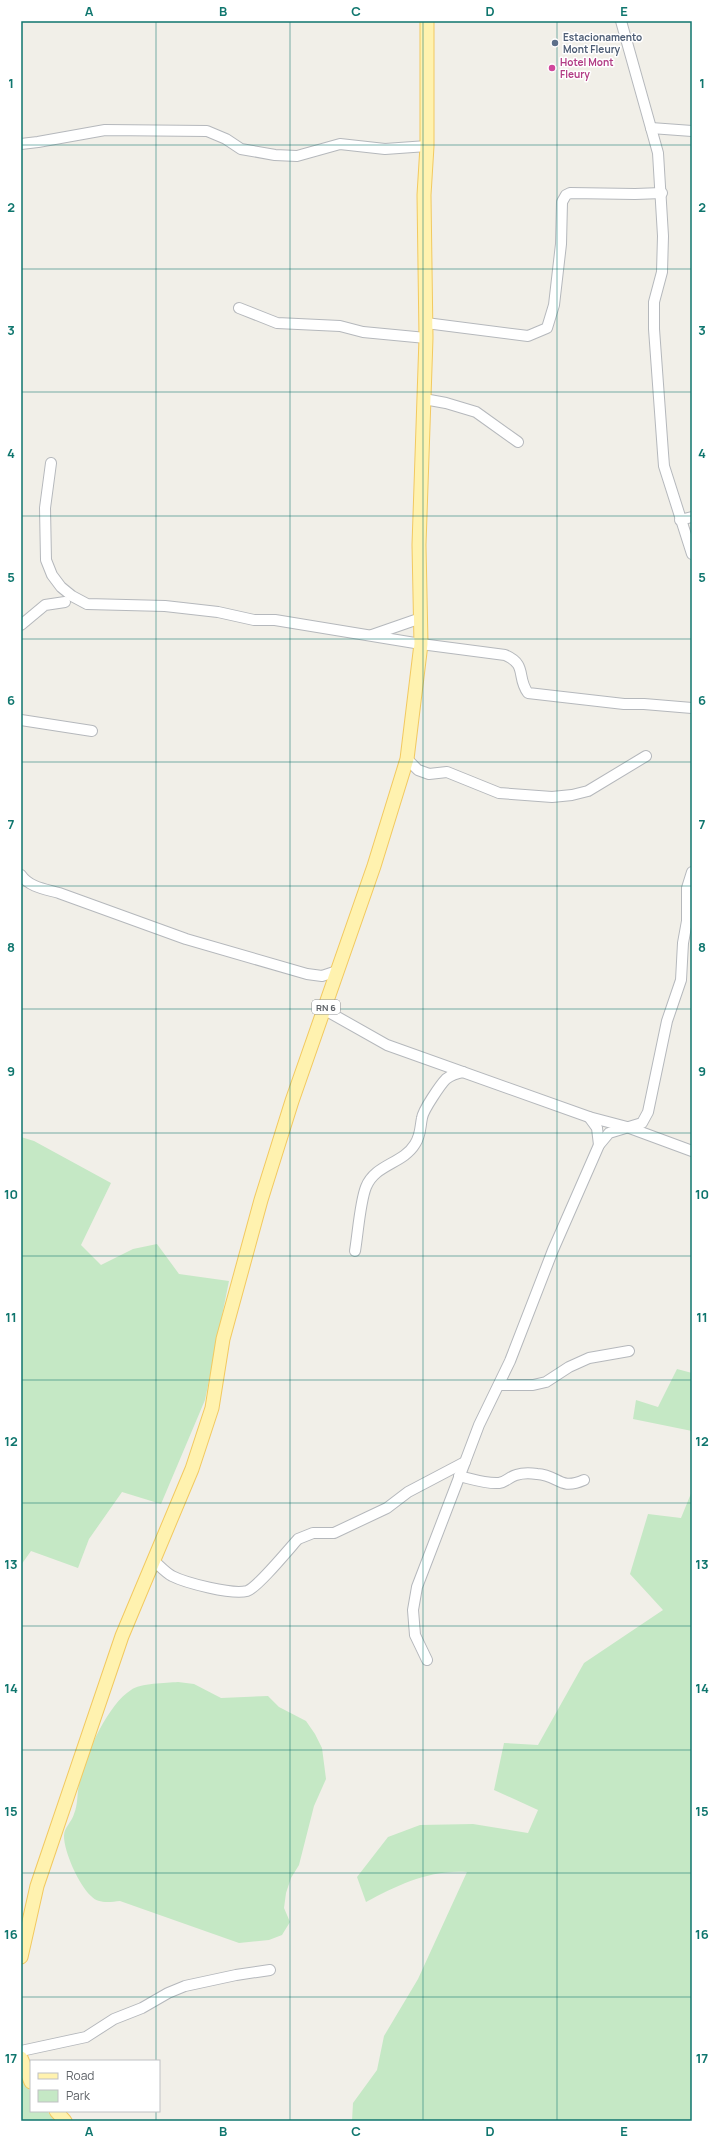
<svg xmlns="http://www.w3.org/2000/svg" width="713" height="2142" viewBox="0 0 713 2142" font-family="Manrope,sans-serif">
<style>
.green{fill:#c5e8c5}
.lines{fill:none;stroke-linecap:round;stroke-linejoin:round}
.minor-casing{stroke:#b5b8bc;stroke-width:12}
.major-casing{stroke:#f2c960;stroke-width:15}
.minor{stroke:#fff;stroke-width:10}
.major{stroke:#fff2af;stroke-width:13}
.grid{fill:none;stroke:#0f766e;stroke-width:1;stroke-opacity:0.55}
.service-dot{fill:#5c6f8a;stroke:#fff;stroke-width:1.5}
.hotel-dot{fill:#d1479c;stroke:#fff;stroke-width:1.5}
.labels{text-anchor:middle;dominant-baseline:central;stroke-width:3;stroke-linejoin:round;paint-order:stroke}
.shield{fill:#fff;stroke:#8f9295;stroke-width:1}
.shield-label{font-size:9px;font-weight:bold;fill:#5f6368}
.service-label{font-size:10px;font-weight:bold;fill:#4e5e75;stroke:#fff;text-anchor:start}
.hotel-label{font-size:10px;font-weight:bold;fill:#b23c85;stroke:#fff;text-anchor:start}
.neatline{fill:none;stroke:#0f766e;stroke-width:1.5}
.grid-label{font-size:13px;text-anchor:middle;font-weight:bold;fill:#0f766e}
</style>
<rect width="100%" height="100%" fill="#f1efe8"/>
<!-- green -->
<g class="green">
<polygon points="21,1137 34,1141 111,1183 81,1245 101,1265 133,1249 157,1244 179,1274 229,1281 205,1400 161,1504 122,1492 89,1539 78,1568 31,1551 21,1565"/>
<polygon points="677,1369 692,1373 692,1431 633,1419 636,1400 658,1407"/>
<path d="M692,1491V2121H352L353,2103L377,2070L384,2036L418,1979L467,1872C431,1869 397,1885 366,1902L357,1877L388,1837L420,1825L473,1824L528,1833L538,1810L494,1790L504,1743L538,1745L584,1663L663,1610L630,1574L648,1514L681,1518Z"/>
<path d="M178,1682L194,1684L221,1698L268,1696L279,1707L306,1721L315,1734L322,1748L326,1779L314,1806L299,1865L291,1878L286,1893L284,1908L290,1922L282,1935L269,1940L239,1943L120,1901C110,1902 98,1904 91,1896C79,1885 64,1852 64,1836C64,1827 72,1822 74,1814C78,1804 77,1794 79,1784C84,1757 108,1704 131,1690C140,1683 166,1683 178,1682Z"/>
<polygon points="21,2080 31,2092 31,2111 47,2111 55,2121 21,2121"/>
</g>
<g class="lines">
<!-- minor casing -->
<g class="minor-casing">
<g id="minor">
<polyline points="621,21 658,153 663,236 662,272 654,302 654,329 663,453 664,466 692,554"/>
<polyline points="651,128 692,131"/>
<polyline points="21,144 38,142 105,130 207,131 226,139 241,149 275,155 297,156 340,144 385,149 427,146"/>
<polyline points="239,308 277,323 340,326 363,332 426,338"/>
<polyline points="426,323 528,336 547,328 554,305 561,244 562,202 566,195 570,193 635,194 662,193"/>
<polyline points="424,399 446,403 476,412 518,442"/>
<path d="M51,463L45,508L46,560L52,575L61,587L72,596L87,604L165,606L218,612L254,620H275L421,644L505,655C528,665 516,677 528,693L624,704H644L692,708"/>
<polyline points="680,520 692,517"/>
<polyline points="21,625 45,605 65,602"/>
<polyline points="372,635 421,618"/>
<polyline points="21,720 92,731"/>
<polyline points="407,759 418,770 429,774 447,772 499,793 552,797 572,795 588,791 646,756"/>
<path d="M21,875C29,887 45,889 59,893L186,939L307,974L322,976L337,971"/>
<polyline points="325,1010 387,1045 589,1117 627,1127 692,1151"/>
<polyline points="589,1117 597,1128 599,1145"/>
<path d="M355,1251C358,1233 360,1202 366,1187C375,1164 403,1164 415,1144C421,1135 420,1127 422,1118C423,1110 441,1084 446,1079C451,1075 457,1073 463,1072"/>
<polyline points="499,1385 533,1385 546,1382 569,1367 589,1358 629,1351"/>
<path d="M459,1476C472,1479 486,1484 499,1483C506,1482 509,1477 516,1475C522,1473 531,1473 537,1474C559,1475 559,1491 584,1480"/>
<path d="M153,1560C159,1565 165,1572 172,1576C186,1583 232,1595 247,1591C257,1588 289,1549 298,1539L313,1533H334L387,1508L408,1492L465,1462L479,1425L510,1361L553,1250L599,1145L609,1133L642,1123L648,1112L667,1021L681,980L683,943L687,921V888L692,872"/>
<polyline points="427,1660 415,1635 413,1610 417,1587 465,1462"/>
<polyline points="21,2051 86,2037 114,2019 142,2008 168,1993 185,1986 236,1975 270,1970"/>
</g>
</g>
<!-- major casing -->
<g class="major-casing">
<g id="major">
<polyline points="21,1957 37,1886 122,1636 192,1469 212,1408 223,1339 261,1200 292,1101 374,866 407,759 421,644 419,545 426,338 424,195 427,146 427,21"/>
<polyline points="21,2058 31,2082"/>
<polyline points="56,2111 65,2121"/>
</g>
</g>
<!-- minor -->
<use href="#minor" class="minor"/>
<!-- major -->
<use href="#major" class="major"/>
</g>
<!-- grid -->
<path class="grid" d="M156,21V2061M290,21V2121M423,21V2121M557,21V2121M21,145H692M21,269H692M21,392H692M21,516H692M21,639H692M21,762H692M21,886H692M21,1009H692M21,1133H692M21,1256H692M21,1380H692M21,1503H692M21,1626H692M21,1750H692M21,1873H692M21,1997H692M156,2111V2121"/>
<!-- markers -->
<circle class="service-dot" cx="555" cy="43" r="4"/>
<circle class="hotel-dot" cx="552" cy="68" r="4"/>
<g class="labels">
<!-- shield labels -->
<rect class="shield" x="312" y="1000" width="28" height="14" rx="3"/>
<g class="shield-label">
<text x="326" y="1007">RN 6</text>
</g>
<!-- service labels -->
<g class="service-label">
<text x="563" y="37">Estacionamento<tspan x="563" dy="12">Mont Fleury</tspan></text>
</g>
<!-- hotel labels -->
<g class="hotel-label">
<text x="560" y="62">Hotel Mont<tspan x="560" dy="12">Fleury</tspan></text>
</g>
</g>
<!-- border -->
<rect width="713" height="2142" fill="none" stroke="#ffffff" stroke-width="44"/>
<!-- legend -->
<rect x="30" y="2060" width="130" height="52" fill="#ffffff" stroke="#bfc1c3"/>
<rect x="38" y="2073" width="20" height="6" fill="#fff2af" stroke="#bfc1c3"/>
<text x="66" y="2080" font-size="12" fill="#5f6368">Road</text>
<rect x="38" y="2090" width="20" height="12" fill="#c5e8c5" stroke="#bfc1c3"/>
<text x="66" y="2100" font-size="12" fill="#5f6368">Park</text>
<rect x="22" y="22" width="669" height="2098" class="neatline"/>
<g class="grid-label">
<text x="89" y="16">A</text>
<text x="223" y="16">B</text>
<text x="356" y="16">C</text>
<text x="490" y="16">D</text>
<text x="624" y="16">E</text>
<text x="11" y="88">1</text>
<text x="702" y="88">1</text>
<text x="11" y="212">2</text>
<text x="702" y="212">2</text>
<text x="11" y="335">3</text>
<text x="702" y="335">3</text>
<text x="11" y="458">4</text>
<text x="702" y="458">4</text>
<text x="11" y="582">5</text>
<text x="702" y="582">5</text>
<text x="11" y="705">6</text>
<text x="702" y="705">6</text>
<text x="11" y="829">7</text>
<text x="702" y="829">7</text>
<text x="11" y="952">8</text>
<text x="702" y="952">8</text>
<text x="11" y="1076">9</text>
<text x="702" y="1076">9</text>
<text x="11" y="1199">10</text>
<text x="702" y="1199">10</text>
<text x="11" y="1322">11</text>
<text x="702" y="1322">11</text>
<text x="11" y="1446">12</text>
<text x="702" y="1446">12</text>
<text x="11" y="1569">13</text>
<text x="702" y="1569">13</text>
<text x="11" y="1693">14</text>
<text x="702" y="1693">14</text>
<text x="11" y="1816">15</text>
<text x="702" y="1816">15</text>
<text x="11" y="1939">16</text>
<text x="702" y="1939">16</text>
<text x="11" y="2063">17</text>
<text x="702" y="2063">17</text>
<text x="89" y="2136">A</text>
<text x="223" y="2136">B</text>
<text x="356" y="2136">C</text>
<text x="490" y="2136">D</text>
<text x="624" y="2136">E</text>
</g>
</svg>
